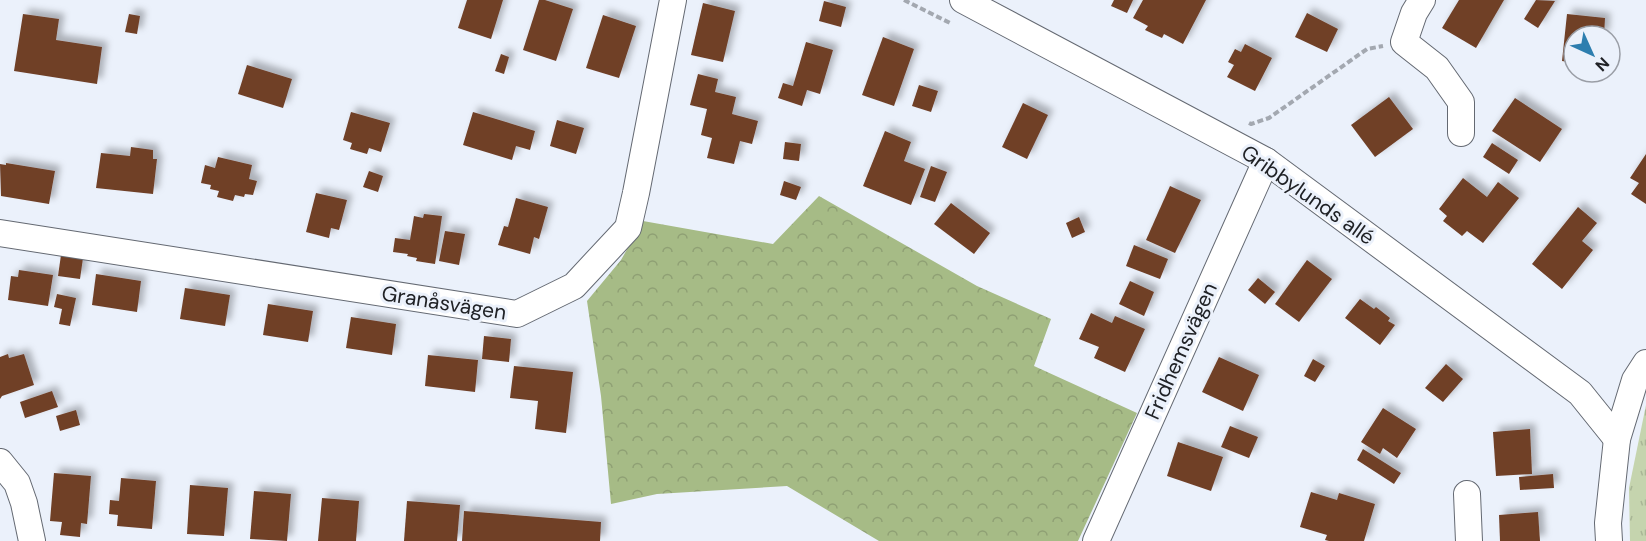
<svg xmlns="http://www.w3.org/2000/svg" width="1646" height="541" viewBox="0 0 1646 541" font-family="'DM Sans',sans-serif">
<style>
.forest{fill:url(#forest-crowns)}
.park{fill:url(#park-tufts)}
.building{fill:#6f3f28;filter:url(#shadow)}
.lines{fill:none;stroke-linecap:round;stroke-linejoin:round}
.street-casing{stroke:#646972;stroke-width:28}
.path{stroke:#a3a8b0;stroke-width:4;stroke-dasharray:6 3;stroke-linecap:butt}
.street{stroke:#fff;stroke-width:26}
.labels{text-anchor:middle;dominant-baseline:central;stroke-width:6;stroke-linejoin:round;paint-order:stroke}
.street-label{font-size:21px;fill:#202226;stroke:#ebf1fb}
</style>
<defs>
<pattern id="forest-crowns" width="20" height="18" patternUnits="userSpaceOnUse" patternTransform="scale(1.5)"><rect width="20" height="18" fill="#a6bb86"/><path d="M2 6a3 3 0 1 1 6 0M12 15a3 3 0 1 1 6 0" fill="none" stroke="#8fa074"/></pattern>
<pattern id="park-tufts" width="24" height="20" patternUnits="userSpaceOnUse" patternTransform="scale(1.5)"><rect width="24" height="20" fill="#c5d4ae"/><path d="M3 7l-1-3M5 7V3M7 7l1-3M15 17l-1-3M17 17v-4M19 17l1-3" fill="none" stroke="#a9b696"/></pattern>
<filter id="shadow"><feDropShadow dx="5.5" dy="-5.5" stdDeviation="3" flood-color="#0004"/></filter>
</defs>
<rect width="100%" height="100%" fill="#ebf1fb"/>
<!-- forest -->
<polygon class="forest" points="819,196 977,286 1051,319 1034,366 1137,413 1078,541 879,541 787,486 657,494 611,504 601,396 587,301 621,260 643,221 773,244"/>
<!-- park -->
<polygon class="park" points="1646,405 1646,541 1630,541 1629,488"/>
<!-- building -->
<g class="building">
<polygon points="467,0 503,0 491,39 458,28"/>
<polygon points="539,0 545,0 573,9 556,61 523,50"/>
<polygon points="1114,0 1133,0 1127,13 1111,6"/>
<polygon points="1143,0 1206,0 1183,44 1164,34 1162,38 1145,30 1148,26 1133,18"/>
<polygon points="1459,0 1504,0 1476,48 1442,28"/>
<polygon points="1536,0 1555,1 1538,28 1524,19"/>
<polygon points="824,1 846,7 841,27 819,21"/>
<polygon points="703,3 735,11 723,62 691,55"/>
<polygon points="1307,13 1338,29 1327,52 1295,37"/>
<polygon points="23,14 59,19 56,40 102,47 97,84 14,71"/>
<polygon points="129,14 140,16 137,34 125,32"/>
<polygon points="1567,14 1605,18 1604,36 1574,36 1574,63 1562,61"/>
<polygon points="603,15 636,26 619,78 586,68"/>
<polygon points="883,37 914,49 894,106 862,95"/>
<polygon points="806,42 833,50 820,94 807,90 802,106 778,98 783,83 793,86"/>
<polygon points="1245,44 1272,58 1255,91 1227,77 1234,65 1228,62 1235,49 1241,52"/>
<polygon points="501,54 509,57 504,74 495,71"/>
<polygon points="247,65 292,79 283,108 238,94"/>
<polygon points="698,74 718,79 715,92 736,97 732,114 758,121 752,144 740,141 734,164 707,158 712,138 701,135 707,109 690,105"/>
<polygon points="919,85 938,91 931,112 912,106"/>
<polygon points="1389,97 1413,129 1375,157 1351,125"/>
<polygon points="1515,98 1562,129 1540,162 1492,131"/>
<polygon points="1023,103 1048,115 1027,159 1002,147"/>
<polygon points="351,112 390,123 381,152 369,148 367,154 350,149 352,143 343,140"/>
<polygon points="473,112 535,131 530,150 516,146 512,160 463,145"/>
<polygon points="557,120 584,128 576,154 550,146"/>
<polygon points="885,131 911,142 904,161 925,169 911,205 863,186"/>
<polygon points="785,142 801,144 799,161 783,159"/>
<polygon points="1492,143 1518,160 1509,174 1483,157"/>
<polygon points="131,147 153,150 153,159 157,159 153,194 96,188 101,153 130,156"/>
<polygon points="1646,154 1646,204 1631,194 1639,183 1630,178"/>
<polygon points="218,157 252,165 249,179 257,181 253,195 245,194 244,197 235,195 233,201 217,197 219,191 210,189 211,185 201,183 205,165 215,168"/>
<polygon points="6,163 55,171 49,204 1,196 0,164 6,165"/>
<polygon points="931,166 947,172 935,202 920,197"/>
<polygon points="369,171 383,176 378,192 363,187"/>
<polygon points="1463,178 1487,197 1498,182 1519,198 1483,243 1467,231 1462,236 1443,221 1447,216 1439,209"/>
<polygon points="784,181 801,187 796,200 780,195"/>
<polygon points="1170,186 1201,200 1175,253 1146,240"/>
<polygon points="316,193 347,200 339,230 331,228 329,238 306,232"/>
<polygon points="516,198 548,207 539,239 534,237 530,254 498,245 504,226 508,227"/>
<polygon points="951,203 990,233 974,254 934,224"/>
<polygon points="1578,207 1597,223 1582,241 1593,250 1562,289 1532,264"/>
<polygon points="424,214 442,216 435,264 416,261 417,258 407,256 408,254 393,252 395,238 410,240 414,216 423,218"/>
<polygon points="1079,217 1085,232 1072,238 1066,223"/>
<polygon points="445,231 465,234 459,265 439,261"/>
<polygon points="1134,245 1168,259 1160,279 1126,266"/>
<polygon points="61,255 83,258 80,279 58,276"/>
<polygon points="1307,260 1332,279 1299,322 1275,304"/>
<polygon points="19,270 53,275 48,306 8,300 11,276 18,277"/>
<polygon points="96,274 141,281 137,312 92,305"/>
<polygon points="1258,278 1275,292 1265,304 1248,290"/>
<polygon points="1130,281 1154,292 1144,316 1119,304"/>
<polygon points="185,288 230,295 225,326 180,319"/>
<polygon points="57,294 76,298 70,326 59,324 62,309 54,307"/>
<polygon points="1360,299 1374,309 1376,307 1390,318 1388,321 1395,325 1380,345 1345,318"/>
<polygon points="268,304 313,311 308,342 263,335"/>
<polygon points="1091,313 1112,323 1115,316 1145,329 1125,372 1094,358 1099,347 1079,339"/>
<polygon points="351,317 396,324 392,355 346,348"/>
<polygon points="484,336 511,339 509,362 482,359"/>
<polygon points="8,354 9,358 24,354 34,385 2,396 0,399 0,357"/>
<polygon points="428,355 478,360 475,392 425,386"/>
<polygon points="1219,357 1259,375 1243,411 1202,392"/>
<polygon points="1313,359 1325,366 1315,382 1304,376"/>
<polygon points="1446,364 1463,379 1443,402 1425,388"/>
<polygon points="514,366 573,372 566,433 535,429 538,401 510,398"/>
<polygon points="52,391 58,407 25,418 20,402"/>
<polygon points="1383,408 1416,429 1397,458 1383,448 1380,454 1361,442"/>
<polygon points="76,410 80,425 60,431 56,416"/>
<polygon points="1230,426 1258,437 1249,458 1221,447"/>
<polygon points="1530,429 1532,474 1496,476 1493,432"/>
<polygon points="1178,442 1223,457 1211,491 1167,476"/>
<polygon points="1363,449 1401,473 1394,484 1357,460"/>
<polygon points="54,473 91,476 87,524 81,523 80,537 60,535 62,522 50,521"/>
<polygon points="1553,474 1554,488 1520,490 1519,477"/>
<polygon points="121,478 156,481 152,529 117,526 118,515 109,514 110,500 119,501"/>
<polygon points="190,485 228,488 224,536 187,534"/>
<polygon points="254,491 291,494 287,541 250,539"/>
<polygon points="1311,492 1337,500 1339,493 1375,504 1364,541 1329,541 1325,540 1327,535 1300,527"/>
<polygon points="322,498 359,501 356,541 318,541"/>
<polygon points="407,501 460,505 457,541 404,541"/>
<polygon points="464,511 601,522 600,541 462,541"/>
<polygon points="1538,512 1540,541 1500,541 1499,515"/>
</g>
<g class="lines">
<!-- street casing -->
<g class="street-casing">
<g id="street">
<polyline points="963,0 1266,161 1580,393 1617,439"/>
<polyline points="1422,0 1414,13 1404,42 1437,68 1461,102 1461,133"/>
<polyline points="0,233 517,314 574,286 628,228 636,193 673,0"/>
<polyline points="0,462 17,483 24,503 32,541"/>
<polyline points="1467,494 1469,541"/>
<polyline points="1096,541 1266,161"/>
<polyline points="1609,541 1608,523 1617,439 1635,380 1646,363"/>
</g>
</g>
<!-- path -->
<g class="path">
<polyline points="904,0 952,24"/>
<polyline points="1249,123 1251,124 1269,118 1367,49 1383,46"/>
</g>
<!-- street -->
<use href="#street" class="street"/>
</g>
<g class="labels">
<!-- street labels -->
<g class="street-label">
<text transform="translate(1308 195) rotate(35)">Gribbylunds allé</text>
<text transform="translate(444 303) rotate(9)">Granåsvägen</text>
<text transform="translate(1181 351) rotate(-66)">Fridhemsvägen</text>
</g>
</g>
<!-- north arrow -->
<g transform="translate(1592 54) rotate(135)"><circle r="28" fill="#ebf1fb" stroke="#9a9ea6" stroke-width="1.5"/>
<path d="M0-4.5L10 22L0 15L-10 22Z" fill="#2d7eaf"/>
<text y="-9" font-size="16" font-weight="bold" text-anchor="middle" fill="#202226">N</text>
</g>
</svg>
